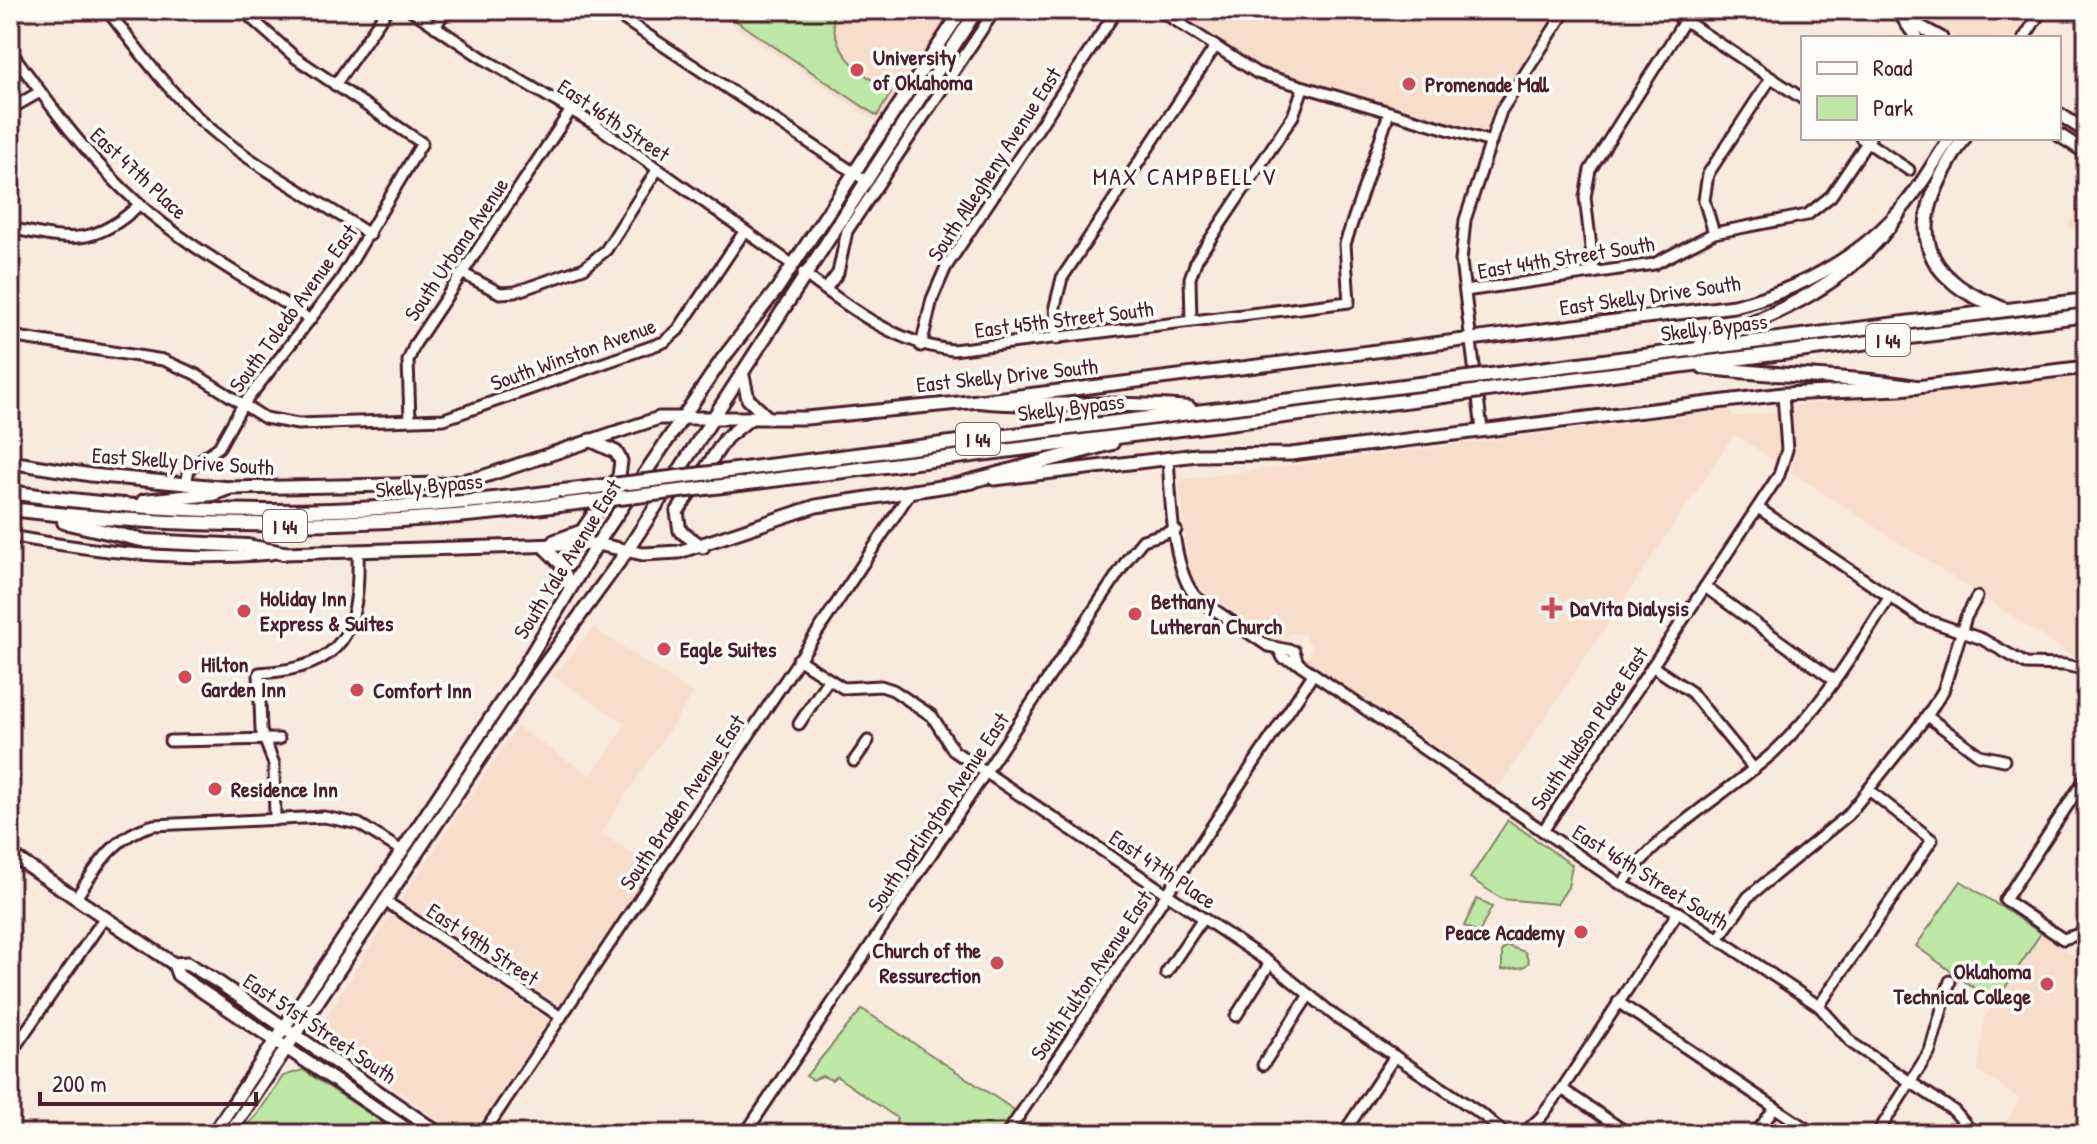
<svg xmlns="http://www.w3.org/2000/svg" width="2097" height="1144" viewBox="0 0 2097 1144" font-family="'Patrick Hand',sans-serif">
<style>
.built{fill:#f7ddcc}
.green{fill:#bde8a5;stroke:#848468;stroke-width:2}
.lines{fill:none;stroke-linecap:round;stroke-linejoin:round}
.minor-casing{stroke:#4a1f2b;stroke-width:15}
.major-casing{stroke:#4a1f2b;stroke-width:17}
.highway-casing{stroke:#4a1f2b;stroke-width:18}
.minor{stroke:#fdfcf7;stroke-width:9}
.major{stroke:#fdfcf7;stroke-width:11}
.highway{stroke:#fdfcf7;stroke-width:12}
.highway-bridge-casing{stroke:#4a1f2b;stroke-width:18;stroke-linecap:butt}
.highway-bridge{stroke:#fdfcf7;stroke-width:12}
.poi-dot{fill:#d1495b;stroke:#fdfcf7;stroke-width:3}
.labels{text-anchor:middle;dominant-baseline:central;stroke-width:7;stroke-linejoin:round;paint-order:stroke}
.shield{fill:#fdfcf7;stroke:#806168;stroke-width:2}
.shield-label{font-size:20px;font-weight:bold;fill:#4a1f2b}
.poi-label{font-size:22px;font-weight:bold;fill:#4a1f2b;stroke:#fdfcf7;text-anchor:start}
.street-label{font-size:22px;fill:#4a1f2b;stroke:#fdfcf7}
.neighbourhood-label{font-size:24px;letter-spacing:2px;fill:#4a1f2b;stroke:#fdfcf7}
</style>
<rect width="100%" height="100%" fill="#f9eade"/>
<filter id="ink" filterUnits="userSpaceOnUse"><feTurbulence type="fractalNoise" baseFrequency=".0125" numOctaves="2"/><feDisplacementMap in="SourceGraphic" scale="16" xChannelSelector="R" yChannelSelector="G"/><feConvolveMatrix kernelMatrix="1 2 1 2 8 2 1 2 1" color-interpolation-filters="sRGB"/></filter>
<g filter="url(#ink)">
<!-- built -->
<g class="built">
<polygon points="711,10 954,10 878,123"/>
<polygon points="1169,10 1557,10 1500,96 1487,135 1269,72 1244,60"/>
<polygon points="1914,10 2031,10 2013,38 1956,38"/>
<polygon points="2087,186 2087,239 2068,226"/>
<polygon points="2087,376 2087,665 1791,472 1795,453 1789,406"/>
<polygon points="1731,410 1733,417 1777,412 1782,450 1778,463 1734,434 1500,785 1495,786 1308,661 1312,647 1304,635 1291,633 1279,642 1202,590 1190,570 1179,480"/>
<polygon points="594,628 693,694 601,833 652,867 560,1004 404,905 402,898 517,727 591,776 626,724 553,676"/>
<polygon points="391,915 549,1020 472,1134 460,1134 321,1038 326,1030 320,1026"/>
<polygon points="2041,933 2087,965 2087,1134 1998,1134 2020,1099 1978,1071 1984,1018"/>
</g>
<!-- green -->
<g class="green">
<path d="M720,10H833C830,52 859,72 891,93L877,116Z"/>
<polygon points="1508,820 1572,865 1568,887 1557,904 1502,899 1470,878"/>
<polygon points="1961,881 2041,933 1995,1003 1916,946"/>
<polygon points="1477,899 1492,907 1479,933 1464,926"/>
<polygon points="1508,946 1525,952 1529,962 1524,967 1502,970 1502,950"/>
<polygon points="862,1009 1016,1111 1001,1134 921,1134 906,1124 902,1128 895,1123 897,1118 836,1076 832,1080 822,1076 813,1080 806,1076"/>
<polygon points="303,1070 400,1134 239,1134 257,1115 283,1076"/>
</g>
<g class="lines">
<!-- minor casing -->
<g class="minor-casing">
<g id="minor">
<path d="M107,10C140,52 171,96 212,130C260,171 318,199 370,235"/>
<polyline points="411,10 481,57 596,125 793,265"/>
<polyline points="610,10 865,180"/>
<polyline points="1159,10 1257,73 1491,142"/>
<polyline points="1669,10 1803,99"/>
<polyline points="435,27 446,10"/>
<polyline points="2024,38 2042,10"/>
<path d="M10,50C50,105 88,159 139,204C190,249 254,282 310,320"/>
<polyline points="335,85 387,10"/>
<polyline points="10,109 40,92"/>
<polyline points="1861,138 1909,170"/>
<path d="M10,228C67,240 94,248 140,204"/>
<polyline points="1714,233 1704,200 1708,174 1771,78"/>
<polyline points="462,273 500,293 515,292 584,268 606,250 657,170"/>
<path d="M803,273C848,307 896,344 953,350L1349,302L1345,244L1389,113"/>
<polyline points="1594,273 1585,197 1590,170 1685,20"/>
<polyline points="826,289 838,273 847,231 995,10"/>
<polyline points="1465,291 1654,264 1714,233 1807,215 1831,196 1870,138"/>
<polyline points="1191,321 1190,278 1197,259 1293,116 1303,88"/>
<polyline points="10,336 163,360 195,374 265,418 298,424 444,419 664,342 678,330 744,232"/>
<polyline points="1057,339 1055,306 1062,278 1215,47"/>
<polyline points="921,346 932,299 946,267 1117,10"/>
<polyline points="410,420 408,361 415,344 571,110"/>
<polyline points="1482,430 1461,261 1465,220 1501,111 1566,10"/>
<path d="M1168,459C1171,495 1171,572 1197,598L1268,646L1294,651L1298,663"/>
<polyline points="186,485 189,468 219,447 242,406 340,281 422,143 296,58 242,10"/>
<polyline points="1758,508 1921,618 1982,639 2026,664 2065,665 2087,670"/>
<path d="M10,536C97,552 183,562 271,554"/>
<polyline points="1705,587 1834,680"/>
<polyline points="1279,650 1283,658 1298,663 1622,885 1678,912 1819,1006 1853,1044 1954,1111 1974,1134"/>
<polyline points="798,659 843,688 881,686 893,690 932,716 954,751 1270,963 1335,1016 1484,1116 1505,1134"/>
<polyline points="1652,666 1691,692 1754,769"/>
<polyline points="1927,716 1979,755 2004,760"/>
<polyline points="799,724 828,680"/>
<polyline points="170,741 279,739"/>
<polyline points="854,761 868,741"/>
<polyline points="2087,776 2005,900 2063,939 2080,934 2087,923"/>
<path d="M275,820L274,764L261,730L259,673C345,668 360,632 358,551"/>
<polyline points="1543,831 1779,475 1787,450 1783,394"/>
<path d="M1622,885C1657,832 1728,794 1775,751C1821,708 1856,650 1889,598"/>
<path d="M76,898C97,866 114,835 154,825L324,817L359,824L402,851"/>
<polyline points="385,901 561,1017"/>
<polyline points="1718,939 1748,897 1848,815 1927,716 1943,691 1966,617 1977,597"/>
<polyline points="1166,973 1203,918"/>
<polyline points="1618,1002 1814,1134"/>
<polyline points="1819,1006 1932,840 1869,790"/>
<polyline points="1236,1016 1270,963"/>
<polyline points="10,1054 105,917"/>
<polyline points="1263,1065 1309,995"/>
<polyline points="1562,1089 1629,1134"/>
<polyline points="483,1134 912,490"/>
<polyline points="745,1134 1129,557 1143,540 1176,530"/>
<polyline points="1007,1134 1312,676"/>
<polyline points="1343,1134 1395,1056"/>
<polyline points="1523,1134 1541,1117 1562,1089 1678,912"/>
<polyline points="1755,1134 1775,1108"/>
<polyline points="1877,1134 1930,1051 1950,981"/>
</g>
</g>
<!-- major casing -->
<g class="major-casing">
<g id="major">
<polyline points="1890,10 1941,38"/>
<polyline points="1905,21 1917,38"/>
<polyline points="2059,114 2087,132"/>
<polyline points="2059,135 2087,153"/>
<polyline points="743,376 748,399 767,417"/>
<path d="M10,462L91,475L229,488L445,484L482,477L659,418H806L979,401L1734,306C1795,291 1854,261 1897,214C1918,192 1933,163 1950,138"/>
<polyline points="994,479 1197,455 1291,454 1783,394 1900,389 2087,367"/>
<polyline points="554,541 582,531 619,476 621,461 616,452 590,440"/>
<polyline points="543,546 561,564 570,587"/>
<polyline points="703,547 680,531 677,512 726,438 752,417"/>
<polyline points="283,553 597,544 643,554 679,552 816,506 973,482"/>
<polyline points="10,854 174,964 187,963 215,980 440,1134"/>
<polyline points="174,964 178,975 414,1134"/>
<polyline points="213,1134 516,680 597,544 721,361 777,289 962,10"/>
<polyline points="229,1134 528,687 627,551 977,10"/>
</g>
</g>
<!-- highway casing -->
<g class="highway-casing">
<g id="highway">
<path d="M1964,138C1936,180 1902,239 1952,281C1967,295 1988,302 2006,310"/>
<path d="M1701,344C1777,314 1851,284 1898,214"/>
<path d="M1703,367C1774,377 1846,375 1916,387"/>
<polyline points="1507,373 2087,300"/>
<polyline points="1509,387 2087,315"/>
<path d="M979,401C1049,408 1119,401 1189,408"/>
<polyline points="744,469 1443,381"/>
<polyline points="964,483 1112,443"/>
<polyline points="740,484 1444,396"/>
<path d="M10,492C194,520 380,515 563,491"/>
<polyline points="144,501 213,494 229,488"/>
<path d="M10,509C195,531 374,529 559,505"/>
<polyline points="64,522 146,541 247,546 283,553"/>
</g>
</g>
<!-- minor -->
<use href="#minor" class="minor"/>
<!-- major -->
<use href="#major" class="major"/>
<!-- highway -->
<use href="#highway" class="highway"/>
<!-- highway-bridge casing -->
<g class="highway-bridge-casing">
<g id="highway-bridge">
<polyline points="1443,381 1507,373"/>
<polyline points="1444,396 1509,387"/>
<polyline points="563,491 744,469"/>
<polyline points="559,505 740,484"/>
</g>
</g>
<!-- highway-bridge -->
<use href="#highway-bridge" class="highway-bridge"/>
</g>
</g>
<!-- markers -->
<g class="poi-dot">
<circle cx="857" cy="70" r="8"/>
<circle cx="1409" cy="84" r="8"/>
<path d="M1548 596h8v8h8v8h-8v8h-8v-8h-8v-8h8z"/>
<circle cx="244" cy="611" r="8"/>
<circle cx="1135" cy="614" r="8"/>
<circle cx="664" cy="649" r="8"/>
<circle cx="185" cy="677" r="8"/>
<circle cx="357" cy="690" r="8"/>
<circle cx="215" cy="789" r="8"/>
<circle cx="1581" cy="932" r="8"/>
<circle cx="997" cy="963" r="8"/>
<circle cx="2047" cy="984" r="8"/>
</g>
<g class="labels">
<!-- shield labels -->
<g class="shield">
<rect x="1866" y="324" width="44" height="32" rx="6"/>
<rect x="956" y="423" width="44" height="32" rx="6"/>
<rect x="263" y="510" width="44" height="32" rx="6"/>
</g>
<g class="shield-label">
<text x="1888" y="340">I 44</text>
<text x="978" y="439">I 44</text>
<text x="285" y="526">I 44</text>
</g>
<!-- poi labels -->
<g class="poi-label">
<text x="873" y="57">University<tspan x="873" dy="25">of Oklahoma</tspan></text>
<text x="1425" y="84">Promenade Mall</text>
<text x="260" y="598">Holiday Inn<tspan x="260" dy="25">Express &amp; Suites</tspan></text>
<text x="1151" y="601">Bethany<tspan x="1151" dy="25">Lutheran Church</tspan></text>
<text x="1570" y="608">DaVita Dialysis</text>
<text x="680" y="649">Eagle Suites</text>
<text x="201" y="664">Hilton<tspan x="201" dy="25">Garden Inn</tspan></text>
<text x="373" y="690">Comfort Inn</text>
<text x="231" y="789">Residence Inn</text>
<text x="1565" y="932" text-anchor="end">Peace Academy</text>
<text x="981" y="950" text-anchor="end">Church of the<tspan x="981" dy="25">Ressurection</tspan></text>
<text x="2031" y="971" text-anchor="end">Oklahoma<tspan x="2031" dy="25">Technical College</tspan></text>
</g>
<!-- street labels -->
<g class="street-label">
<text transform="translate(614 120) rotate(34)">East 46th Street</text>
<text transform="translate(994 164) rotate(-57)">South Allegheny Avenue East</text>
<text transform="translate(139 173) rotate(43)">East 47th Place</text>
<text transform="translate(456 249) rotate(-56)">South Urbana Avenue</text>
<text transform="translate(1566 257) rotate(-9)">East 44th Street South</text>
<text transform="translate(1650 295) rotate(-8)">East Skelly Drive South</text>
<text transform="translate(293 308) rotate(-54)">South Toledo Avenue East</text>
<text transform="translate(1064 319) rotate(-7)">East 45th Street South</text>
<text transform="translate(1714 327) rotate(-7)">Skelly Bypass</text>
<text transform="translate(573 354) rotate(-20)">South Winston Avenue</text>
<text transform="translate(1007 375) rotate(-6)">East Skelly Drive South</text>
<text transform="translate(1071 407) rotate(-7)">Skelly Bypass</text>
<text transform="translate(183 461) rotate(4)">East Skelly Drive South</text>
<text transform="translate(429 485) rotate(-5)">Skelly Bypass</text>
<text transform="translate(567 559) rotate(-58)">South Yale Avenue East</text>
<text transform="translate(1589 728) rotate(-56)">South Hudson Place East</text>
<text transform="translate(682 802) rotate(-56)">South Braden Avenue East</text>
<text transform="translate(938 812) rotate(-56)">South Darlington Avenue East</text>
<text transform="translate(1163 869) rotate(34)">East 47th Place</text>
<text transform="translate(1651 877) rotate(32)">East 46th Street South</text>
<text transform="translate(483 944) rotate(34)">East 49th Street</text>
<text transform="translate(1091 975) rotate(-56)">South Fulton Avenue East</text>
<text transform="translate(320 1028) rotate(34)">East 51st Street South</text>
</g>
<!-- neighbourhood labels -->
<g class="neighbourhood-label">
<text x="1185" y="176">MAX CAMPBELL V</text>
</g>
</g>
<!-- margin -->
<rect width="2097" height="1144" fill="none" stroke="#fdfcf7" stroke-width="40"/>
<rect x="20" y="20" width="2057" height="1104" fill="none" stroke="#4a1f2b" stroke-width="3" filter="url(#ink)"/>
<!-- legend -->
<rect x="1801" y="36" width="260" height="104" fill="#fdfcf7" stroke="#b5a4a5" stroke-width="2"/>
<rect x="1817" y="62" width="40" height="12" fill="#fdfcf7" stroke="#b5a4a5" stroke-width="2"/>
<text x="1873" y="76" font-size="24" fill="#4a1f2b">Road</text>
<rect x="1817" y="96" width="40" height="24" fill="#bde8a5" stroke="#b5a4a5" stroke-width="2"/>
<text x="1873" y="116" font-size="24" fill="#4a1f2b">Park</text>
<!-- scale -->
<path d="M40 1092v12h216v-12" fill="none" stroke="#4a1f2b" stroke-width="4"/>
<text x="52" y="1092" font-size="24" fill="#4a1f2b" stroke="#fdfcf7" stroke-width="6" paint-order="stroke">200 m</text>
</svg>
